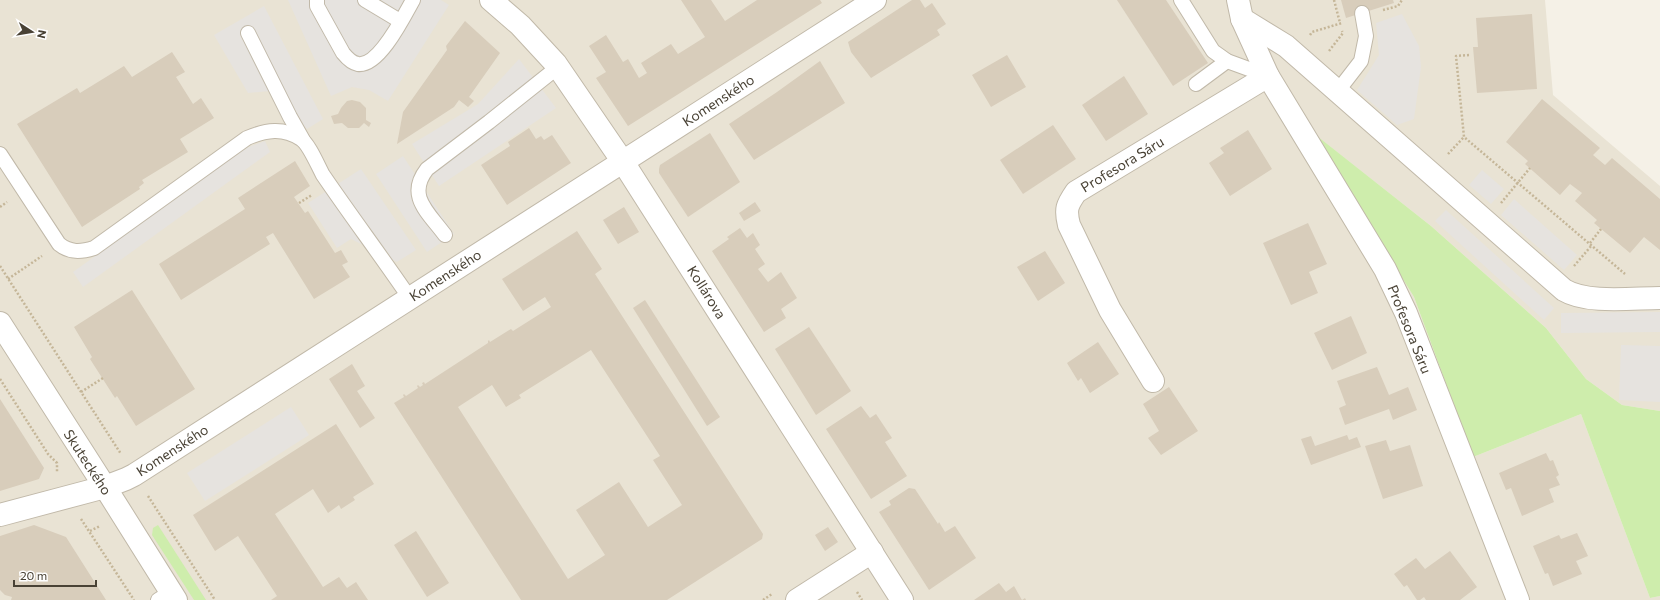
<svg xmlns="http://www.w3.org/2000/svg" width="1660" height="600" viewBox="0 0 1660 600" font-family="Commissioner,sans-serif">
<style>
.residential{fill:#e9e3d4}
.green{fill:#ceedac}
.parking{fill:#e6e3df}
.building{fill:#d8cdbb;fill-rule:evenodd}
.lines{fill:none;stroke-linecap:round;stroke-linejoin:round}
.service-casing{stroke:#c1b9a9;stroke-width:16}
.minor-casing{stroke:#c1b9a9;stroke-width:24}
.tertiary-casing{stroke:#c1b9a9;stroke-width:24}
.path{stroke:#c5b698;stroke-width:2.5;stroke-dasharray:2 2;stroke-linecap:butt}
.service{stroke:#fff;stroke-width:14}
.minor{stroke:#fff;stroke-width:22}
.tertiary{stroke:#fff;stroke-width:22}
.labels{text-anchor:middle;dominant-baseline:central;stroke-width:3.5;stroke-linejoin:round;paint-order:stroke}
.street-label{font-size:14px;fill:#494235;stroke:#fff}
</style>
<rect width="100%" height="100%" fill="#f5f1e7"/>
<!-- residential -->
<polygon class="residential" points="0,0 1545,0 1553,95 1660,186 1660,411 1622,405 1586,379 1546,328 1431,226 1313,133 1414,297 1473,457 1581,414 1650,598 1660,596 1660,600 0,600"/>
<!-- green -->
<g class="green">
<polygon points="1312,132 1431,226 1546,328 1586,379 1622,405 1660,411 1660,596 1650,598 1581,414 1473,457 1414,297"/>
<polygon points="158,525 206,600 194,600 152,535 153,528"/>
</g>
<!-- parking -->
<g class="parking">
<polygon points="288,0 441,0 449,5 388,101 369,90 352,87 331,96"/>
<polygon points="264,6 323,119 307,129 270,91 248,93 214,35"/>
<polygon points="1402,14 1419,46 1421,67 1414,119 1397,125 1357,90 1379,55 1376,23"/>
<polygon points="519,59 556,108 439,186 412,144 478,104"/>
<polygon points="265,141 270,152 83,287 73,272 246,148"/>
<polygon points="403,156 454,234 427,252 376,174"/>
<polygon points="361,169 416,250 397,262 351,239 337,248 308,203"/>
<polygon points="1482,170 1504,189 1491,204 1469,185"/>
<polygon points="1514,199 1577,255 1564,270 1501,215"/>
<polygon points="1446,210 1554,308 1544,320 1435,221"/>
<polygon points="1660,312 1660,332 1561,333 1561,313"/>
<polygon points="1621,345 1660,346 1660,402 1619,400"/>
<polygon points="291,407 309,435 205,501 187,473"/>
</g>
<!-- building -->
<g class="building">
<polygon points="681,0 711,0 725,21 757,0 820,0 822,3 628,126 596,78 606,72 589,46 606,35 623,62 628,59 639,78 647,73 641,63 671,44 678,54 705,37"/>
<polygon points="912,0 920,0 925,8 932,3 946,24 937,30 940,35 871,78 851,52 848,42"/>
<polygon points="1117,0 1166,0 1208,63 1173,86"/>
<polygon points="1341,0 1393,0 1394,3 1346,18"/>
<polygon points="1532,14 1537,89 1477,93 1473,47 1478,47 1476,18"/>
<polygon points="465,21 500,53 469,97 474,101 468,107 459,100 454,107 397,144 403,112 447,50 446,46"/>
<polygon points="172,52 185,72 176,77 193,104 201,98 214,118 180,139 188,152 142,180 144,183 139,187 140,189 82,227 17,124 77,88 80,93 124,66 132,77"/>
<polygon points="1007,55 1026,87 991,107 972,75"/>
<polygon points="820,61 845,103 754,160 729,124 777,92"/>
<polygon points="1124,76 1148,114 1106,141 1082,105"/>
<polygon points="1542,99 1600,148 1593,155 1605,165 1612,158 1660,199 1660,250 1644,237 1630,253 1594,223 1597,220 1575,201 1582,193 1570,184 1560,195 1525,164 1528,161 1506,142"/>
<polygon points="352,100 360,102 366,108 366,120 371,123 369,127 364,123 359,128 348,128 342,123 334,124 331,116 338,114 341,108 347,101"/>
<polygon points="1053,125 1076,159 1023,194 1000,160"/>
<polygon points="529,128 536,139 541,136 544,140 552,135 571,163 507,205 481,165 510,146 508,142"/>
<polygon points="1248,130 1272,169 1230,196 1209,163 1224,153 1220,148"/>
<polygon points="710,133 740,182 688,217 659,173 659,169 660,165"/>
<polygon points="295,161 310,186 294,197 305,213 308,211 335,253 341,250 348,262 342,265 350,277 314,299 273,233 266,237 270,244 181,300 159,264 245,209 238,198"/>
<polygon points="755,202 761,211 744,221 739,213"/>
<polygon points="624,207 639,232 618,244 603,220"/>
<polygon points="1308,223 1327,264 1309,272 1318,293 1291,305 1263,243"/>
<polygon points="740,228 747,238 753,233 760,245 755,249 765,264 758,269 768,282 781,272 797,298 781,309 786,318 764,332 712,251 729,239 727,237"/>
<path d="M577,231L602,269L595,274L763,534L762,539L667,600H521L394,403L404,397L403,395L404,394L406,396L418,388L417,386L418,385L420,387L423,385L422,383L424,382L425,384L488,343V341L489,340L490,342L511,329L513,331L551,307L545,297L523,311L502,279ZM591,350L660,456L653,460L682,505L648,527L619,482L576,510L605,555L568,579L458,407L492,385L506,407L521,398L519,395Z"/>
<polygon points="1045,251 1065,283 1038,301 1017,267"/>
<polygon points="132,290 195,389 136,426 117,396 115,398 90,359 92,357 74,327"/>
<polygon points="645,300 720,417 707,426 633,308"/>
<polygon points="1351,316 1367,353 1332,370 1314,333"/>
<polygon points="809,327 851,391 816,415 775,349"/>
<polygon points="1098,342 1119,374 1090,393 1081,378 1078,381 1067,363"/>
<polygon points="352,364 365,386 357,391 375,418 360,428 329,379"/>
<polygon points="1377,367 1389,395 1408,387 1417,410 1393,420 1389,409 1345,425 1339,408 1346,405 1337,381"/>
<polygon points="1169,387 1198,431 1161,455 1148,438 1159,431 1143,404"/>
<polygon points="0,399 44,468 39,479 0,491"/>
<polygon points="861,406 870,418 876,414 892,438 885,442 907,476 871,499 826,429"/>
<polygon points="336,424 374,484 353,497 355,500 341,509 339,505 328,513 313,489 275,514 323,587 339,577 347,588 356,582 368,600 271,600 277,596 238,536 215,551 193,515"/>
<polygon points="1347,435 1349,440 1357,437 1361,447 1311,465 1301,439 1311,436 1315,446"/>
<polygon points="1386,440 1390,451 1410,445 1423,486 1383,499 1365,446"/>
<polygon points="1546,453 1550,461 1553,460 1559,475 1556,477 1560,485 1549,489 1554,502 1522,516 1511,488 1506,490 1499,473"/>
<polygon points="909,488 915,489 938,524 939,522 945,532 955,526 976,558 929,590 879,512 891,505 889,501"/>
<polygon points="34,525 66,537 106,600 11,600 12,597 5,595 0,590 0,536"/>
<polygon points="828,527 838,542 825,551 815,535"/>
<polygon points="416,531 449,583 427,597 394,545"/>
<polygon points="1577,533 1588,556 1576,561 1582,574 1553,586 1548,573 1545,574 1533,546 1559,535 1561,539"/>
<polygon points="1450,551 1477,587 1460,600 1426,600 1424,597 1420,600 1417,600 1407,585 1404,587 1394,574 1416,558 1425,569"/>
<polygon points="999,583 1006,592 1014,586 1022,600 1025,598 1026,600 974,600"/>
</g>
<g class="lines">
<!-- service casing -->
<g class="service-casing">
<g id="service">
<path d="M317,0V6L343,53C347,58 352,63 358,64C379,67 404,16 413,0"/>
<polyline points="365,0 400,21"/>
<polyline points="1181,0 1213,51 1227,61 1268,76"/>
<polyline points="248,33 290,117 303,140"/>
<polyline points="1196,84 1227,61"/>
<polyline points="1337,92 1361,61 1366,36 1362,13"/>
<path d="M0,154L59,244C70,253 81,252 94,248L247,138C266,130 283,127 301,139C309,144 318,166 323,175C351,216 381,256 409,297"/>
<path d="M445,235C428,212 406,196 427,169L489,122L558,67"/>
<polyline points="158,600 171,592"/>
</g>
</g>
<!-- minor casing -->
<g class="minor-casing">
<g id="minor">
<polyline points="491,0 520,25 556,64 623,162"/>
<polyline points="1238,0 1242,19 1268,76 1385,269 1406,313 1518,600"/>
<path d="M1242,19L1286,46L1564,290C1587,304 1633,298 1660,298"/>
<polyline points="0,323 105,487 0,515"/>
<path d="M1153,381L1110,310L1069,225C1065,209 1067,205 1076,192L1268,76"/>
<polyline points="797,600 872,552"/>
</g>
</g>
<!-- tertiary casing -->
<g class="tertiary-casing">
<g id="tertiary">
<polyline points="623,162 902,600"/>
<polyline points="176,600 105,487 126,479 134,475 875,0"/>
</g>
</g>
<!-- path -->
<g class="path">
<polyline points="1334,0 1340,23"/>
<polyline points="1383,10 1398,6 1402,0"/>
<polyline points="1310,35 1312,32 1342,23"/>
<polyline points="1329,51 1343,33 1342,31"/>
<polyline points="1469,55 1456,56 1464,137 1625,274"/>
<polyline points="1448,154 1464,137"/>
<polyline points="299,203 312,195"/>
<polyline points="1501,203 1530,168"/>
<polyline points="0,207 7,202"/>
<polyline points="1590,243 1601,229"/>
<polyline points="0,266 121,454"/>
<polyline points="1574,266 1592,245"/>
<polyline points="8,279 42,256"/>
<polyline points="0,379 48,454 57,463 57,472"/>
<polyline points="81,392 103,378"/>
<polyline points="148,496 215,600"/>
<polyline points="81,519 134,600"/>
<polyline points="90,531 100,526"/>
<polyline points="857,592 862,600"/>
<polyline points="763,600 772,594"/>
</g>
<!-- service -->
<use href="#service" class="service"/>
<!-- minor -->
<use href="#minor" class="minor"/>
<!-- tertiary -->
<use href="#tertiary" class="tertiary"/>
</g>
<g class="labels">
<!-- street labels -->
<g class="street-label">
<text transform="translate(718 100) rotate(-33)">Komenského</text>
<text transform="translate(1122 164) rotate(-31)">Profesora Sáru</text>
<text transform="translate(445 275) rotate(-33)">Komenského</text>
<text transform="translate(707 292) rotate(58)">Kollárova</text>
<text transform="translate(1410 329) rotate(68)">Profesora Sáru</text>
<text transform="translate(172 450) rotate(-33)">Komenského</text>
<text transform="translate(88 462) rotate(57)">Skuteckého</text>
</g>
</g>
<!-- north arrow -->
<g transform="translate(32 32) rotate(102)" stroke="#ffffff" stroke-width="3" paint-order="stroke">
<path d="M0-3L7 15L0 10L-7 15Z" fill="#494235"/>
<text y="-6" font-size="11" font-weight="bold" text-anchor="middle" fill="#494235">N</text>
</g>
<!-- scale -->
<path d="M14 580v6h82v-6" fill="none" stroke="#494235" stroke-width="2"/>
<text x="20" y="580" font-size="12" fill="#494235" stroke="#ffffff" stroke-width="3" paint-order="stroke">20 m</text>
</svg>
